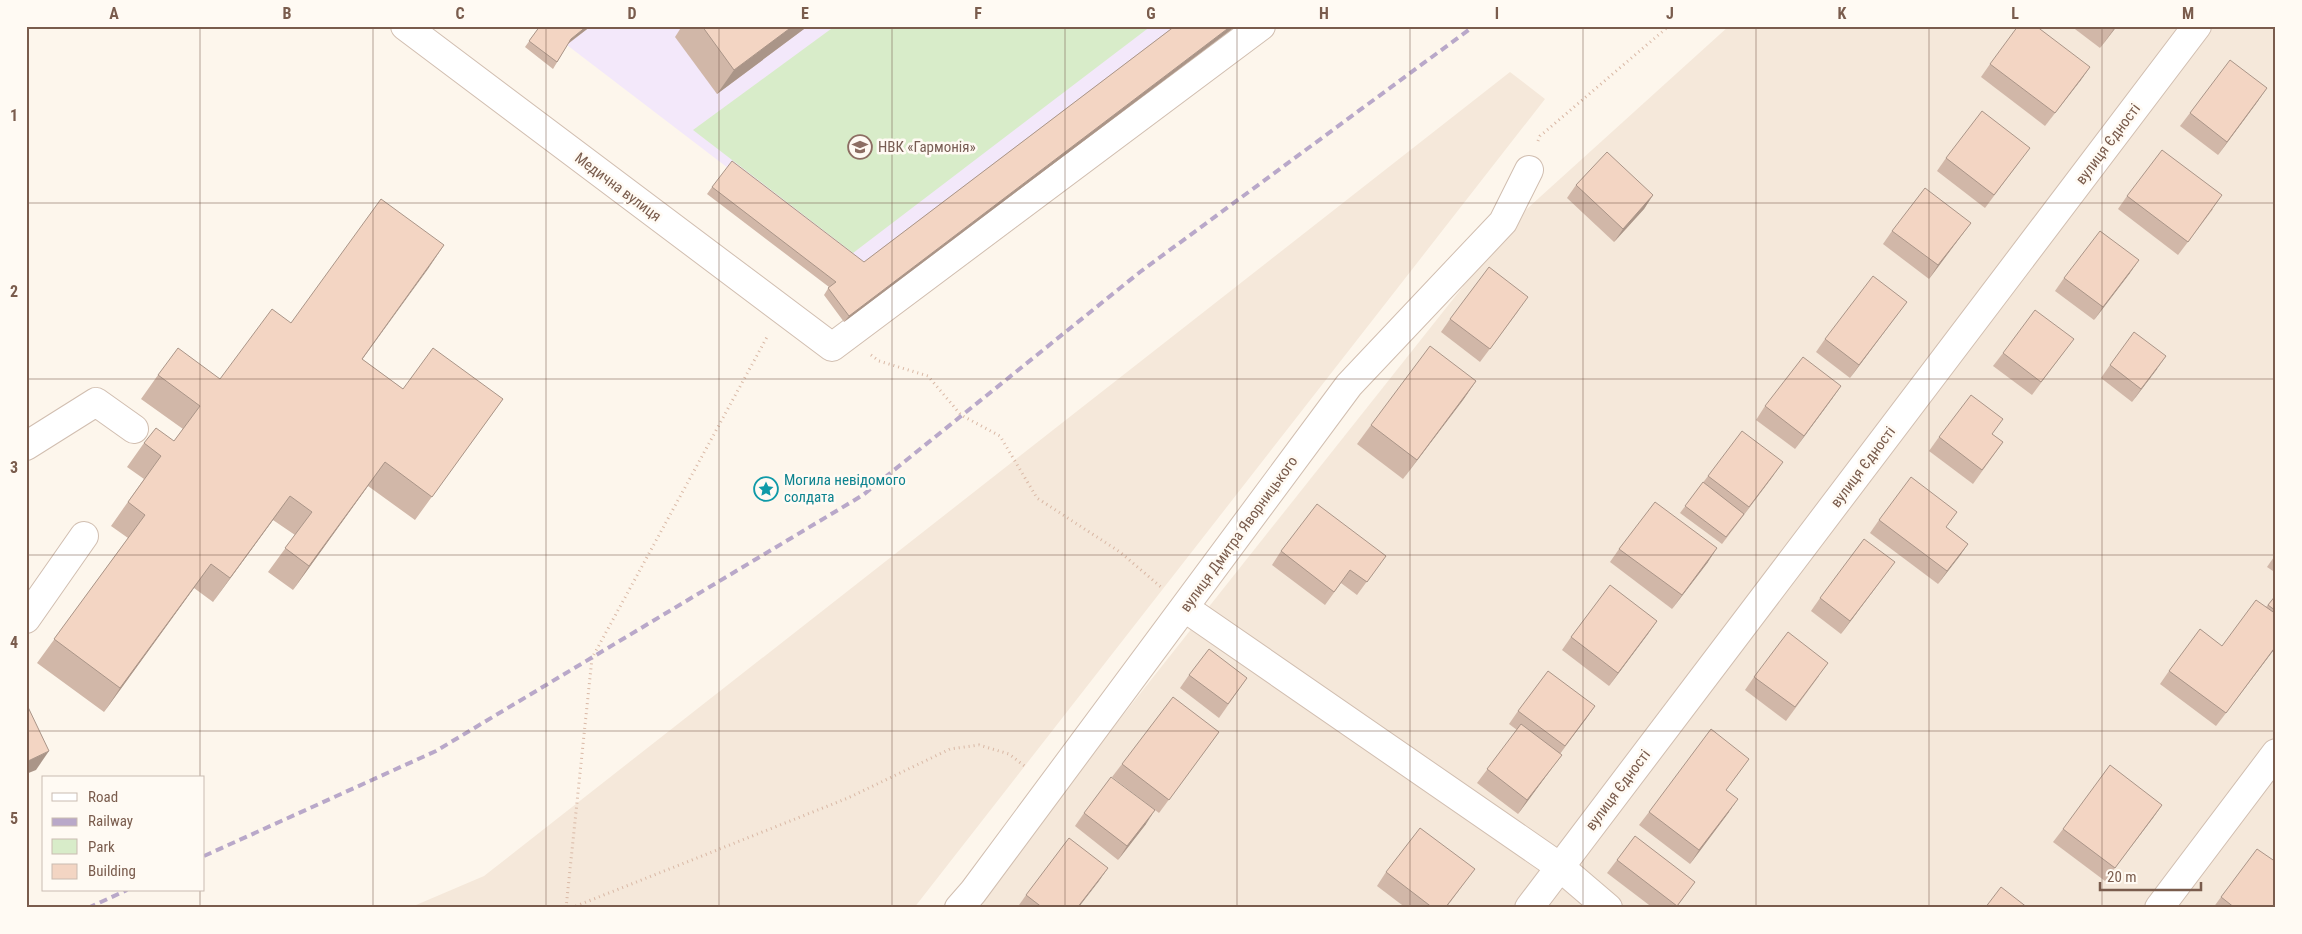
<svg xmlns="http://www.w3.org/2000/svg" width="2302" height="934" viewBox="0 0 2302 934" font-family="'Roboto Condensed',sans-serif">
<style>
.residential{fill:#f5e8da}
.education{fill:#f3e8fa}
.green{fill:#d8ecc9}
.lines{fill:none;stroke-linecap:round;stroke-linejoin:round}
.minor-casing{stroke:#d1beb0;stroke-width:30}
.path{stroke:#d9b8a5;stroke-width:3;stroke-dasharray:1 4;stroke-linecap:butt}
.minor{stroke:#fff;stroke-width:28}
.rail{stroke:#b9a8c9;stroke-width:4;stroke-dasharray:8 5;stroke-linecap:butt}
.wall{fill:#d1b7a8}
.shaded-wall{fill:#aa9588}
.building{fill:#f3d5c3;stroke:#aa9588}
.grid{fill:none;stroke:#7a5c4d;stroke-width:1;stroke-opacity:0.55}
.labels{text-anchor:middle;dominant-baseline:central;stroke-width:5;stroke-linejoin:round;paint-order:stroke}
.street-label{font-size:15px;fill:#7a5c4d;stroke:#fffaf3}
.education-label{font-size:15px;fill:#785e54;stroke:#fffaf3;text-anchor:start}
.culture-label{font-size:15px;fill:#0d838f;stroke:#fffaf3;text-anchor:start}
.neatline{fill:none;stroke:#7a5c4d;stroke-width:2}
.grid-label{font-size:16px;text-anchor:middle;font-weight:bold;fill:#7a5c4d}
</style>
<rect width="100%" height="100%" fill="#fdf6ec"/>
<!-- residential -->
<g class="residential">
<polygon points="1729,26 2276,26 2276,908 970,908 1519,216"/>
<polygon points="1510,72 1545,99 914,908 409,908 484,876"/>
</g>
<!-- education -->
<polygon class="education" points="542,26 1179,26 859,268"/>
<!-- green -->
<polygon class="green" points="835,26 1151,26 853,253 693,130"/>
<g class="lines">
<!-- minor casing -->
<g class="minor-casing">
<g id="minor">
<polyline points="405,26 832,347 1261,26"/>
<polyline points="26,446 96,402 134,429"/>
<polyline points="1185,608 1560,867 1608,908"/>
<polyline points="26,619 84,536"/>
<polyline points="959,908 973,892 1349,385 1503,222 1529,170"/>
<polyline points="1529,908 2197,26"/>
<polyline points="2159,908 2276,753"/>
</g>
</g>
<!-- path -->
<g class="path">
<polyline points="1538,141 1540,136 1669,26"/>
<polyline points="871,355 879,361 928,376 961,415 1000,436 1037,498 1120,552 1161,587"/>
<polyline points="566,908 592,658 767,337"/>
<polyline points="571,908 848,798 950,749 979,745 1009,754 1027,768"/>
</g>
<!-- minor -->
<use href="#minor" class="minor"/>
<!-- rail -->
<g class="rail">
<polyline points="204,856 436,751 863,495 1140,272 1474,26"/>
<polyline points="88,908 127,890"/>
</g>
</g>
<!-- wall -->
<g class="wall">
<polygon points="540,26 591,26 568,44 553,69 525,47"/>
<polygon points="682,26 808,26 717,94 675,37"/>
<polygon points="1175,26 1236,26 844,322 824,295 829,287 707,194 712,187 864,262"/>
<polygon points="2071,26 2117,26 2100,48"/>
<polygon points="1990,64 2090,67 2045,126 1981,77"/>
<polygon points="2258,101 2218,155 2180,126 2190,113"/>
<polygon points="1946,158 2020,161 1985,208 1937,171"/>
<polygon points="1576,185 1653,195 1644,209 1614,242 1567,198"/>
<polygon points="2127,196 2213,209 2178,255 2118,209"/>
<polygon points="1971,223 1929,279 1883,244 1892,231"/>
<polygon points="444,245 362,359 403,389 503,399 415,520 368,486 293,590 268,572 295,535 273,520 213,602 194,588 104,712 37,663 128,538 111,526 144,479 127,467 144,443 174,441 183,429 141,399 158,375 220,379 291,323"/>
<polygon points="2130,273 2094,320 2055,291 2064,278"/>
<polygon points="1519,310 1480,362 1441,332 1450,319"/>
<polygon points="1897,315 1850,378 1816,352 1825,339"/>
<polygon points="2064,352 2032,395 1993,366 2003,353"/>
<polygon points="2110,365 2157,369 2132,402 2101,378"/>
<polygon points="1476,381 1463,400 1403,479 1357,444 1371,425"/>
<polygon points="1841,386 1795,449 1756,420 1765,406"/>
<polygon points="1992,434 2003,442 1973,484 1929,451 1939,437"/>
<polygon points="1708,476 1773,476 1722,544 1680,513"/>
<polygon points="1879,520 1946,527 1968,544 1938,584 1870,533"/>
<polygon points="1619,549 1708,562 1672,609 1610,562"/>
<polygon points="1281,551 1376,569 1357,595 1341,583 1325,605 1272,565"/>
<polygon points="2276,554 2276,573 2267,567"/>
<polygon points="1885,575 1841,634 1811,611 1820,598"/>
<polygon points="2276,595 2276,647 2216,726 2160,684 2169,671 2222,646 2266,607"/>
<polygon points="1657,621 1609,686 1562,650 1571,637"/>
<polygon points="1189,675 1247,678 1219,718 1180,688"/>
<polygon points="1819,676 1786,721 1745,690 1754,677"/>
<polygon points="1595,706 1560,754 1562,755 1552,768 1518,814 1477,783 1517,730 1509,724 1518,711"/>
<polygon points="1219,732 1159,813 1112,777 1122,764"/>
<polygon points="1749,759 1726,790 1729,812 1690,864 1639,825 1649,812"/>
<polygon points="2162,805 2105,881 2053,842 2063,829"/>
<polygon points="1084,813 1146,824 1118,860 1075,826"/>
<polygon points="1617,860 1695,882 1676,908 1653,908 1607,873"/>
<polygon points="2276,862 2276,899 2275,900 2276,908 2213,908 2221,897"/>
<polygon points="1108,868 1078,908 1017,908 1026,895"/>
<polygon points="1386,872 1465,882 1446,908 1406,908 1377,886"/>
</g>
<!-- shaded-wall -->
<g class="shaded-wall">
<polygon points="587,26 591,26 566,45 571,39"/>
<polygon points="793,26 808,26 717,94 734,70"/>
<polygon points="1231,26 1236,26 844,322 849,316"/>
<polygon points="2116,26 2117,26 2100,48"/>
<polygon points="2090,67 2081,80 2045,126 2055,113"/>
<polygon points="2267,88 2258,101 2218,155 2227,142"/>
<polygon points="1653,195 1644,209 1614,242 1623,229"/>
<polygon points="1971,223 1961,236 1929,279 1938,265"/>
<polygon points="444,245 428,269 345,383 362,359"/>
<polygon points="2139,260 2130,273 2094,320 2103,307"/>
<polygon points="1907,302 1897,315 1850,378 1859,365"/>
<polygon points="2166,356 2157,369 2132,402 2141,389"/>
<polygon points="1476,381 1463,400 1403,479 1417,460"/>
<polygon points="1841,386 1832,399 1795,449 1804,436"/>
<polygon points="385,462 368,486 293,590 309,566"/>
<polygon points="1783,462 1773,476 1722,544"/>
<polygon points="290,496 273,520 213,602 230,578"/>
<polygon points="1968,544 1959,557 1938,584 1947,571"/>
<polygon points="1717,548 1708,562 1672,609 1682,595"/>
<polygon points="1895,562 1885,575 1841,634 1850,621"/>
<polygon points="211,564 194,588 104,712 120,688"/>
<polygon points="1657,621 1648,634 1609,686 1618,673"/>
<polygon points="2276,646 2276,647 2216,726 2226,713"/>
<polygon points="1595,706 1586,719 1555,759 1565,746"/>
<polygon points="49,751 36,770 26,774 26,762"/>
<polygon points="1562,755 1552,768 1518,814 1527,800"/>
<polygon points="1738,799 1729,812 1690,864 1699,850"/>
<polygon points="2162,805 2153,818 2105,881 2115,868"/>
<polygon points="1155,810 1146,824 1118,860 1127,846"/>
<polygon points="1108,868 1099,881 1078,908 1077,908"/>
</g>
<!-- building -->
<g class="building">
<polygon points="540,26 587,26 571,39 557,62 529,41"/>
<polygon points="702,26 793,26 734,70"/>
<polygon points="1175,26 1231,26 849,316 828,288 836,282 712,187 732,161 864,262"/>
<polygon points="2018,26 2036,26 2090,67 2055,113 1990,64"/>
<polygon points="2109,26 2116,26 2113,29"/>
<polygon points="2230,60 2267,88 2227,142 2190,113"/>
<polygon points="1982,111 2030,148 1994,195 1946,158"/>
<polygon points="2162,150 2222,195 2188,242 2127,196"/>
<polygon points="1607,152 1653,195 1623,229 1576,185"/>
<polygon points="1925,188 1971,223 1938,265 1892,231"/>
<polygon points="381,199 444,245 362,359 403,389 433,348 503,399 432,497 385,462 309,566 285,548 312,512 290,496 230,578 211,564 120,688 54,639 145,515 128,502 161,456 144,443 156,428 174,441 200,406 158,375 178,348 220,379 272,309 291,323"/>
<polygon points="2100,231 2139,260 2103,307 2064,278"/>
<polygon points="1489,267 1528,297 1490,349 1450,319"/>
<polygon points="1873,276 1907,302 1859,365 1825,339"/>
<polygon points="2035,310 2074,339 2041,382 2003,353"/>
<polygon points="2134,332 2166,356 2141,389 2110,365"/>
<polygon points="1430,346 1476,381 1417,460 1371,425"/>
<polygon points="1803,357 1841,386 1804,436 1765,406"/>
<polygon points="1971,395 2003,419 1992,434 2003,442 1982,470 1939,437"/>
<polygon points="1742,431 1783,462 1749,507 1708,476"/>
<polygon points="1911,477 1957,512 1946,527 1968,544 1947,571 1879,520"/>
<polygon points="1703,482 1744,514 1726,537 1685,506"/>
<polygon points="1655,502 1717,548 1682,595 1619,549"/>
<polygon points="1317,504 1386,556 1367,582 1350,570 1334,592 1281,551"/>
<polygon points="1864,539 1895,562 1850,621 1820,598"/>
<polygon points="1610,585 1657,621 1618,673 1571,637"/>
<polygon points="2276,595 2276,611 2268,605"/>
<polygon points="2256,600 2276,614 2276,646 2226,713 2169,671 2200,629 2222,646"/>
<polygon points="1788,632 1828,663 1795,707 1754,677"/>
<polygon points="1209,649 1247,678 1228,704 1189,675"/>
<polygon points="1548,671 1595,706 1565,746 1518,711"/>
<polygon points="1173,697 1219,732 1169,800 1122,764"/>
<polygon points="27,705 49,751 26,762 26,706"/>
<polygon points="1521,724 1562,755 1527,800 1487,769"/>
<polygon points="1711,729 1749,759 1726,790 1738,799 1699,850 1649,812"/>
<polygon points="2110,765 2162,805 2115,868 2063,829"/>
<polygon points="1111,777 1155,810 1127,846 1084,813"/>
<polygon points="1420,828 1475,869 1445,908 1433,908 1386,872"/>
<polygon points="1635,836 1695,882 1677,906 1617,860"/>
<polygon points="1069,838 1108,868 1077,908 1043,908 1026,895"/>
<polygon points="2257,849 2276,862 2276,898 2274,900 2276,901 2276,908 2235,908 2221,897"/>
<polygon points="2001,887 2028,908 1985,908"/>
</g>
<!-- grid -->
<path class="grid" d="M200,26V778M373,26V908M546,26V908M719,26V908M892,26V908M1065,26V908M1237,26V908M1410,26V908M1583,26V908M1756,26V908M1929,26V908M2102,26V908M26,203H2276M26,379H2276M26,555H2276M26,731H2276M200,890V908"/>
<!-- icons -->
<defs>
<g id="school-ring" transform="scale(1.25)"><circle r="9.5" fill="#fffaf3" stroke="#8d6e63" stroke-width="1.5"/><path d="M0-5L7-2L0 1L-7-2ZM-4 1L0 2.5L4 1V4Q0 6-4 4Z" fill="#8d6e63"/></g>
<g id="sight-ring" transform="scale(1.25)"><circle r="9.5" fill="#fffaf3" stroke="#0f9aa8" stroke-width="1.5"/><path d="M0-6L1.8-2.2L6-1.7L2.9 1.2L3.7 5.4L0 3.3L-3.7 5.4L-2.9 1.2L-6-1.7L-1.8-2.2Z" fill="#0f9aa8"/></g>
</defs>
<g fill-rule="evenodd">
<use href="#school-ring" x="860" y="147"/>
<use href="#sight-ring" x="766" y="489"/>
</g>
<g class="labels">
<!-- street labels -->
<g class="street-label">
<text transform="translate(2108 144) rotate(-53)">вулиця Єдності</text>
<text transform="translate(618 187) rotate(37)">Медична вулиця</text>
<text transform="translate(1863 467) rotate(-53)">вулиця Єдності</text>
<text transform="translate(1239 534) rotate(-54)">вулиця Дмитра Яворницького</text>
<text transform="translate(1618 790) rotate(-53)">вулиця Єдності</text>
</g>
<!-- education labels -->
<g class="education-label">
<text x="878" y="147">НВК «Гармонія»</text>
</g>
<!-- culture labels -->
<g class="culture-label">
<text x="784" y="480">Могила невідомого<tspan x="784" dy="17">солдата</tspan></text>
</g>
</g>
<!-- border -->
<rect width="2302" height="934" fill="none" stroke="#fffaf3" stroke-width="55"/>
<!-- legend -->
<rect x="42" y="776" width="162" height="115" fill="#fffaf3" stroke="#cabbb1"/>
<rect x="52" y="793" width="25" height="8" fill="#ffffff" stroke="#cabbb1"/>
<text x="88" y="802" font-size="15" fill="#7a5c4d">Road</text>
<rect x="52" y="818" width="25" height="8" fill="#b9a8c9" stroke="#cabbb1"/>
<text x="88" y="826" font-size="15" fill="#7a5c4d">Railway</text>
<rect x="52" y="839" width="25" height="15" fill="#d8ecc9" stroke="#cabbb1"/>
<text x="88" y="852" font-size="15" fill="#7a5c4d">Park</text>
<rect x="52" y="864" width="25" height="15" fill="#f3d5c3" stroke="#cabbb1"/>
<text x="88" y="876" font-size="15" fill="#7a5c4d">Building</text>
<!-- scale -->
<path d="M2100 882v8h101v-8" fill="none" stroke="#7a5c4d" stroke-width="2.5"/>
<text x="2107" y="882" font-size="15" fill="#7a5c4d" stroke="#fffaf3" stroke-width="4" paint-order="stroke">20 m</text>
<rect x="28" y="28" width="2246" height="878" class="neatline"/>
<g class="grid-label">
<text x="114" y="19">A</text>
<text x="287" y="19">B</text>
<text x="460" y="19">C</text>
<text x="632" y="19">D</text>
<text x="805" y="19">E</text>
<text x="978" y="19">F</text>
<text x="1151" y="19">G</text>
<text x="1324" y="19">H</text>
<text x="1497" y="19">I</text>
<text x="1670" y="19">J</text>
<text x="1842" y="19">K</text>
<text x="2015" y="19">L</text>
<text x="2188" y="19">M</text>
<text x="14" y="121">1</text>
<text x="14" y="297">2</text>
<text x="14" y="473">3</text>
<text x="14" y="648">4</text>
<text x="14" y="824">5</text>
</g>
</svg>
